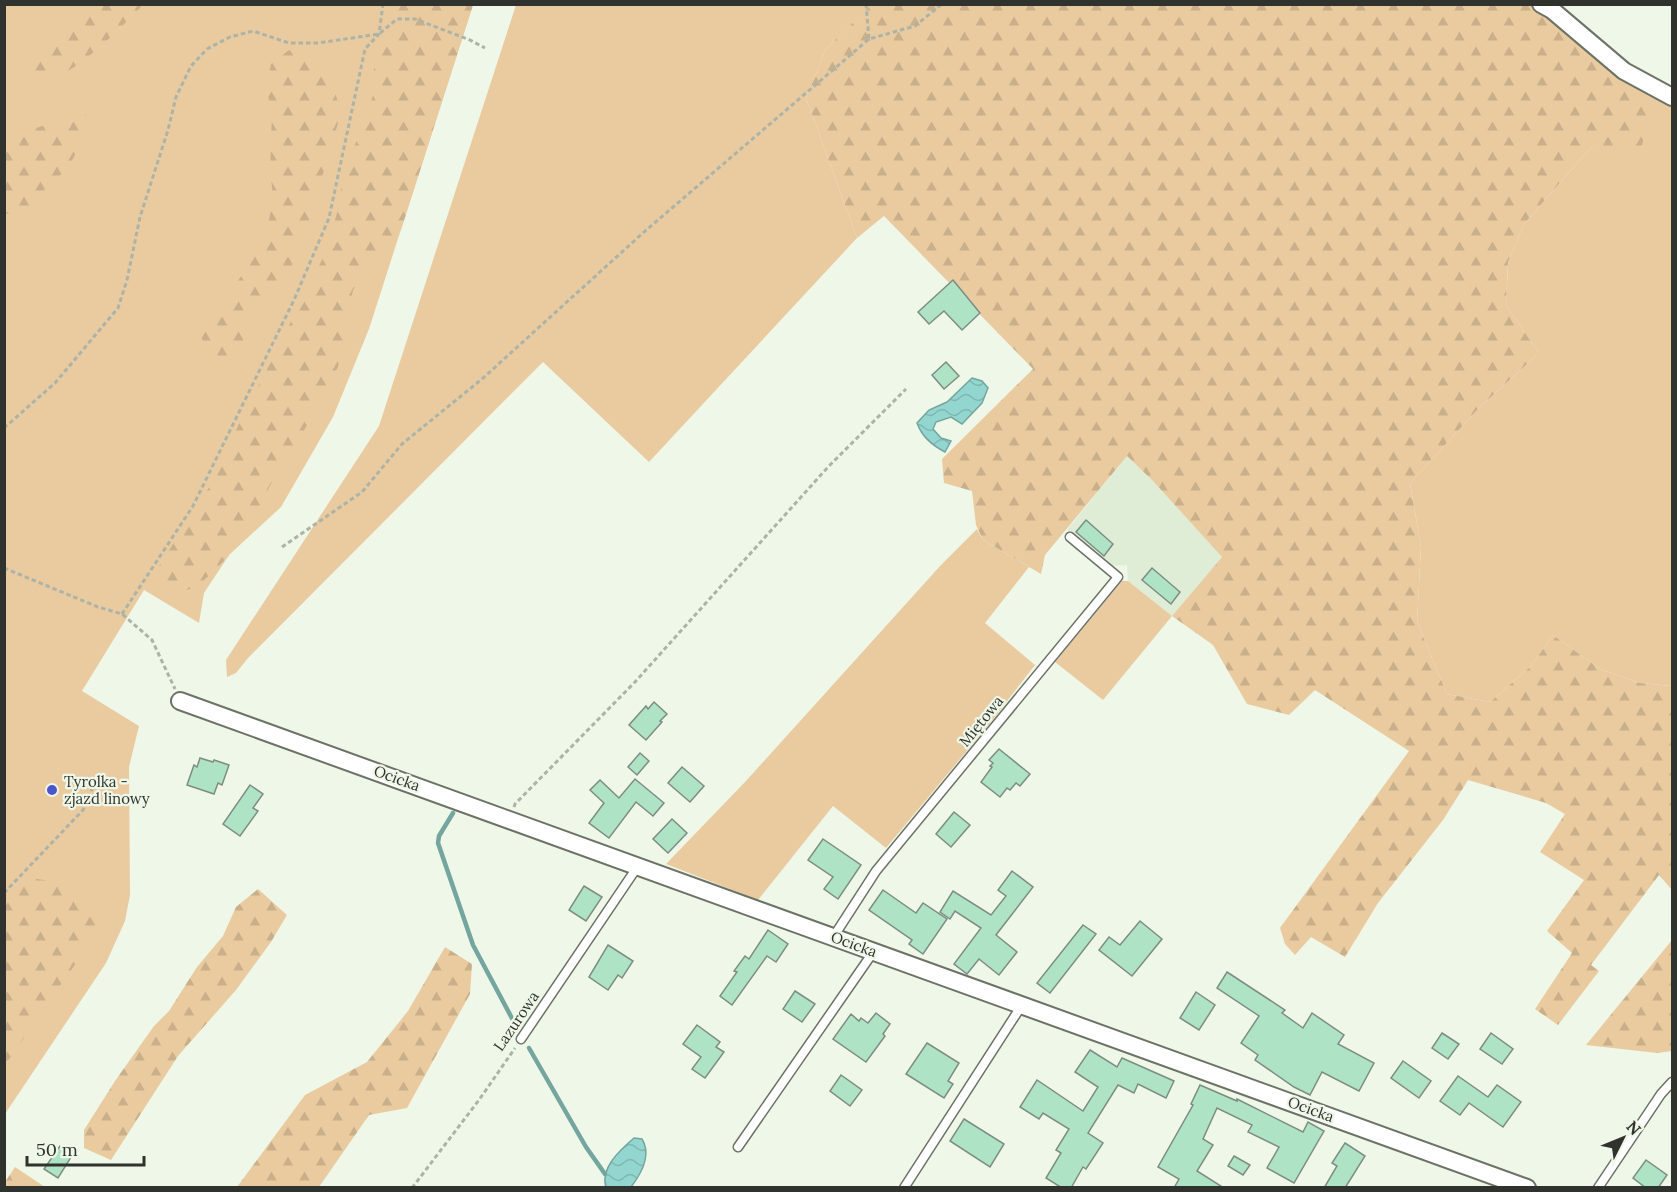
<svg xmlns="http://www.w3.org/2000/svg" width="1677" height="1192" viewBox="0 0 1677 1192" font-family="Lora,serif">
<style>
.built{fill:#dfecd6}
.green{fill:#eacba0}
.forest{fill:url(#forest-firs)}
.water{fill:url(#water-waves);stroke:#75a59f;stroke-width:1.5}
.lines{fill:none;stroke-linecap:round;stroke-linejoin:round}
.stream{stroke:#75a59f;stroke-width:4.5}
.building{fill:#aee3c6;stroke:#7e8d84;stroke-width:1.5}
.lane-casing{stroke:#6c7366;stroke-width:11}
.street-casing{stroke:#6c7366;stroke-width:20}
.path{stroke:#acb3a7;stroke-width:3;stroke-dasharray:4.5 3;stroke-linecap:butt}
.lane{stroke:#fff;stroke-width:8}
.street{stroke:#fff;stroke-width:16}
.poi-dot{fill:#4c56cb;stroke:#eef7e8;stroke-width:2}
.labels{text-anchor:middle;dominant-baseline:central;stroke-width:4.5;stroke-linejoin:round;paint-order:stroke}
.street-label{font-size:15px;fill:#30332d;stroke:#eef7e8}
.poi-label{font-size:15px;fill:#30332d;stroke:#eef7e8;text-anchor:start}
</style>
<defs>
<pattern id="forest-firs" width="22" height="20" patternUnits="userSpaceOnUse" patternTransform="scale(1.5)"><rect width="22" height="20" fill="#eacba0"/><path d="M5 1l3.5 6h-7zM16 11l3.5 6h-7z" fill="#c9af8a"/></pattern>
<pattern id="water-waves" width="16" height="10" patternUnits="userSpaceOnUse" patternTransform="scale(1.5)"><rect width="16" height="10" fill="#93d6d0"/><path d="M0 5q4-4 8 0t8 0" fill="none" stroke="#7fb8b3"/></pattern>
</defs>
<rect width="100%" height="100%" fill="#eef7e8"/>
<!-- built -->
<polygon class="built" points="1127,456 1153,481 1222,557 1172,616 1128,581 1127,565 1110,566 1067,530"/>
<!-- green -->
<g class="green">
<polygon points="5,5 473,5 369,329 333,417 281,507 229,555 204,593 199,623 144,590 82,691 139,726 129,767 130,895 125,921 106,963 5,1114"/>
<polygon points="516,5 872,5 826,49 806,98 857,238 649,462 543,362 248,658 236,673 227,677 226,660 379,426"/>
<polygon points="1624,71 1672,97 1672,686 1640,683 1600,669 1553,635 1531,666 1490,702 1447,694 1417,622 1421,547 1410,483 1479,408 1539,353 1506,305 1508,262 1524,224 1593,145"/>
<polygon points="977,529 983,540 1029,567 985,623 1035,665 990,723 886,848 833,806 758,900 666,864 745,782 941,565"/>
<polygon points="1122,581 1128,581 1172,616 1103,700 1055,662"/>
</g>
<!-- forest -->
<g class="forest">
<polygon points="872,4 1541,5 1624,71 1650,113 1641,149 1593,145 1524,224 1508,262 1506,305 1539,353 1479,408 1410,483 1421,547 1417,622 1447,694 1490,702 1531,666 1553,635 1600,669 1640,683 1672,686 1672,890 1659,875 1591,965 1599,971 1558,1025 1535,1009 1572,953 1547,931 1584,880 1540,852 1565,814 1546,803 1468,780 1443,820 1378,903 1345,957 1311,937 1295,955 1285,944 1280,928 1409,751 1315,690 1289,715 1247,704 1213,645 1172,616 1222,557 1153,481 1127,456 1045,555 1041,574 983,540 976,525 972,491 944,483 942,459 1033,369 884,216 857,238 806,98 826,49"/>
<path d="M89,5H138L141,7C119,29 74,77 43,81C38,81 30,79 25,77L20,63L57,34Z"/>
<polygon points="394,5 473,5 401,230 388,240 353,290 338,367 293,451 272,482 249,525 227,558 197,587 176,593 162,585 159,566 208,489 239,424 325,254 337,213 345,168 360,133 375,90 374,67 377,40 406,27"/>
<polygon points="289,50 323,70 333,85 341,113 302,245 284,281 248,323 234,369 204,347 199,325 215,310 240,278 267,232 273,197 270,169 272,114 266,87 271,64"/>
<polygon points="84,105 88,128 69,167 45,189 26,212 5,214 5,145 19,134 68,117"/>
<polygon points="23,877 58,882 106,920 5,1065 5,907"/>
<polygon points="258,889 287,915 271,942 236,990 178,1056 111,1160 84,1148 84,1130 115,1081 154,1026 169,1011 197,967 223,936 236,907"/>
<polygon points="1672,940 1672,1051 1657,1053 1586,1045"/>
<polygon points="445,947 472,964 470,994 407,1108 369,1115 319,1187 237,1187 305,1095 367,1062 408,1011"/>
<polygon points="15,1167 45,1187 5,1187 5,1182"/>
</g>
<!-- water -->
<g class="water">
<path d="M972,378L982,381L988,388L982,403L962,424L951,417L936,422L933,429L941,438L951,441L945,452C932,445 922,437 917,423L929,410L947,402Z"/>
<path d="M634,1138L642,1139C652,1155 641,1174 631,1187H606C600,1168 620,1150 634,1138Z"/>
</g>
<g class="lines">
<!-- stream -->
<g class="stream">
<polyline points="453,813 439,836 438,843 473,945 515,1024"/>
<polyline points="529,1048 586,1147 605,1174"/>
</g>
</g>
<!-- building -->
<g class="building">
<polygon points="953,280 980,313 962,330 944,311 929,324 918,312"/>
<polygon points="946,362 959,376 944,389 932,375"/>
<polygon points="1086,520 1113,544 1104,556 1076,532"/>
<polygon points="1152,568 1180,592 1171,604 1142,580"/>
<polygon points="654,702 667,714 660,721 662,722 646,740 629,725 646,706 648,709"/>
<polygon points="999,749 1030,774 1020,786 1016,783 1010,790 1007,788 1000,797 981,782 992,767 990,766 993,763 989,760"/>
<polygon points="640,753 649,761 637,775 628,767"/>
<polygon points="200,758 213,762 214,760 229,765 222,785 218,783 214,794 187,785 194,765 197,767"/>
<polygon points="682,767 704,786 690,802 668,783"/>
<polygon points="635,779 664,803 653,816 636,802 609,838 589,823 604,803 590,790 600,780 619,798"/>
<polygon points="250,785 263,794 253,808 258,811 240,836 223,824"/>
<polygon points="954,812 970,825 951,847 936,834"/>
<polygon points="672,819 687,833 668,853 653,839"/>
<polygon points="823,839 861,865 838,899 824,889 833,877 808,860"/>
<polygon points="1012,871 1033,887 996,935 1017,952 999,975 979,959 967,974 954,964 981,928 955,911 950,919 940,912 953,891 991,915 1006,896 998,890"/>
<polygon points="584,886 602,897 586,921 569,910"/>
<polygon points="883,890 916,913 923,903 947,919 923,954 909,944 912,940 869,910"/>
<polygon points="1140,921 1162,939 1132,976 1099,950 1109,937 1120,945"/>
<polygon points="1083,925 1096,934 1050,993 1037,983"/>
<polygon points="768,930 788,944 776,962 767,956 732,1005 720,996 737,972 734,971 745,956 749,959"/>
<polygon points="608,945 633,961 622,978 618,975 608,990 589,977"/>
<polygon points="1227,972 1285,1010 1282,1013 1303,1028 1312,1013 1344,1035 1338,1044 1374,1063 1359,1091 1322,1072 1310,1095 1294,1087 1255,1060 1258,1055 1241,1043 1259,1016 1217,988"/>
<polygon points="795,991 815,1004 802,1022 783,1009"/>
<polygon points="1196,992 1215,1005 1199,1030 1180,1018"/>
<polygon points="876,1013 890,1024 883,1034 885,1036 866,1062 833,1039 851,1014 859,1021 861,1018 868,1023"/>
<polygon points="697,1025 720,1042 716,1047 724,1052 705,1078 692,1069 701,1057 683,1044"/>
<polygon points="1442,1033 1459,1044 1448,1059 1432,1048"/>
<polygon points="1491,1033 1513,1049 1502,1064 1480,1049"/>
<polygon points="927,1043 959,1063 948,1081 953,1084 944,1098 906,1074"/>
<polygon points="1090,1050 1117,1067 1122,1058 1174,1081 1166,1098 1138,1084 1134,1093 1118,1085 1088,1133 1103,1143 1086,1169 1083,1167 1071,1188 1062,1188 1046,1178 1061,1153 1056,1150 1069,1129 1043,1113 1039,1119 1020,1107 1037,1080 1083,1111 1098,1087 1075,1072"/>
<polygon points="1403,1061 1431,1081 1419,1098 1391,1078"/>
<polygon points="841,1075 862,1090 850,1106 830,1091"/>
<polygon points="1458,1076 1488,1097 1497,1085 1521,1102 1503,1127 1469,1103 1460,1115 1440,1101"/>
<polygon points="1200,1085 1237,1101 1237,1099 1303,1132 1308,1122 1324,1131 1294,1183 1267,1168 1279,1147 1248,1132 1252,1125 1217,1108 1203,1139 1213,1145 1197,1171 1224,1188 1174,1188 1179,1179 1158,1167 1193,1105 1191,1104"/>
<polygon points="964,1119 1004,1144 990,1167 950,1141"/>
<polygon points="1345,1143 1365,1156 1345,1188 1324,1188 1337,1166 1332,1163"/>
<polygon points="60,1146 73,1154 58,1178 44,1169"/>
<polygon points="1234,1156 1250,1165 1243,1175 1228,1166"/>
<polygon points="1646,1160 1667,1175 1658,1188 1646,1188 1633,1178"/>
</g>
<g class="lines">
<!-- lane casing -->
<g class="lane-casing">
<g id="lane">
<polyline points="834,936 876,871 1118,577 1070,537"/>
<polyline points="521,1039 638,866"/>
<polyline points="738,1147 874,951"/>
<polyline points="904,1188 1022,1005"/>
<polyline points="1598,1188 1661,1094 1672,1082"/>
</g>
</g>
<!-- street casing -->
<g class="street-casing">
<g id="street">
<polyline points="1541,4 1552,10 1624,71 1672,97"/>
<polyline points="180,701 1527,1188"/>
</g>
</g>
<!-- path -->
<g class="path">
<polyline points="866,4 869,39"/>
<polyline points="4,428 55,383 118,308 127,280 140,217 168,130 176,97 191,66 207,49 230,37 253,31 289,43 318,43 379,34 397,19 415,19 470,40 485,48"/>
<polyline points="282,547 362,492 402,444 482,379 644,232 869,39 915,26 942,4"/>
<polyline points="4,568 98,607 122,614 152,640 175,689"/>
<polyline points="122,614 193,506 294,300 329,218 365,49 379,34 383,4"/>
<polyline points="514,807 515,804 635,682 828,467 906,389"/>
<polyline points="4,893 83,810 95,782"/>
<polyline points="412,1188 479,1100 515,1048"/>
</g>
<!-- lane -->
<use href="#lane" class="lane"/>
<!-- street -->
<use href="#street" class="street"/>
</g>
<!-- markers -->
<circle class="poi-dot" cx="52" cy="790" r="6"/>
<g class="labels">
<!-- street labels -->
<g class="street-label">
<text transform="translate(981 721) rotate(-51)">Miętowa</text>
<text transform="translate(397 778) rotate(20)">Ocicka</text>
<text transform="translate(854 944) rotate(20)">Ocicka</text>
<text transform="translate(516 1021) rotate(-56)">Lazurowa</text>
<text transform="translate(1311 1109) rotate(20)">Ocicka</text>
</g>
<!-- poi labels -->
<g class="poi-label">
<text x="64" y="781">Tyrolka -<tspan x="64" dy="17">zjazd linowy</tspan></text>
</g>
</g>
<!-- border -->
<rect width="1677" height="1192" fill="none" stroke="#30332d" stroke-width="12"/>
<!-- north arrow -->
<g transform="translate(1623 1138) rotate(47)" stroke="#eef7e8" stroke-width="4.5" paint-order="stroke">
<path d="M0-4.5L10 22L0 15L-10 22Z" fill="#30332d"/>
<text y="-9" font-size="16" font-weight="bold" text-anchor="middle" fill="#30332d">N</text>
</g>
<!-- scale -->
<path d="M27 1156v9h117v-9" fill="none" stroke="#30332d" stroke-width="3"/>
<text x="36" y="1156" font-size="18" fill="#30332d" stroke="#eef7e8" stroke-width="4.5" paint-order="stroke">50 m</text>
</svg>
